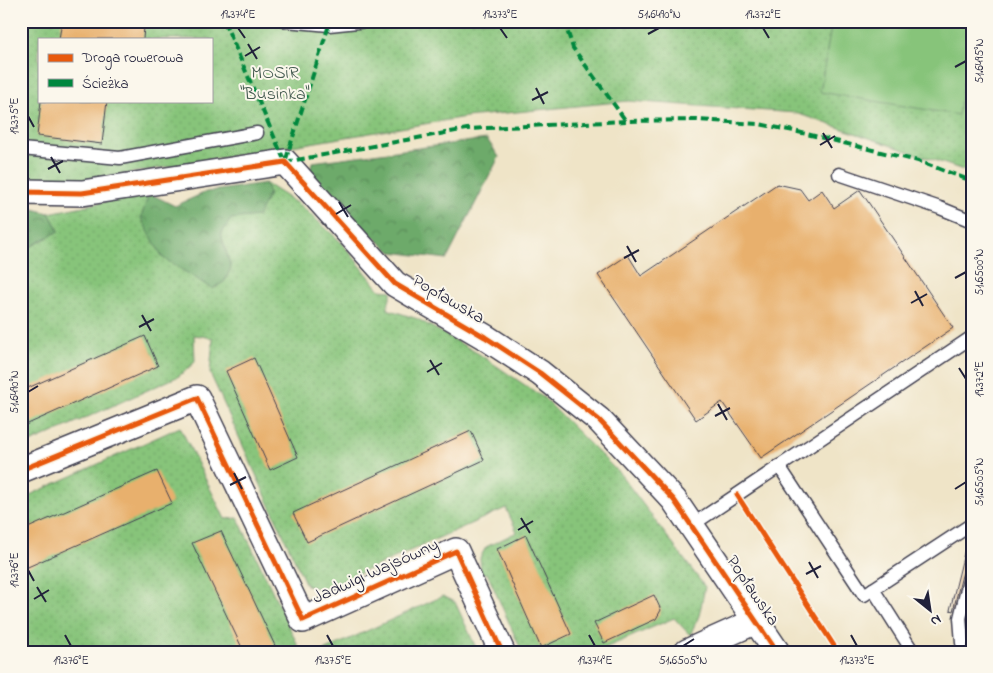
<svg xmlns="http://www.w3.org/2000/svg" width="993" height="673" viewBox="0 0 993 673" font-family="'Indie Flower',sans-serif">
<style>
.green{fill:url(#green-dots);stroke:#54735a;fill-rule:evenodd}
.forest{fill:url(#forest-crowns);stroke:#486652}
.pitch{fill:#87c47a;stroke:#54735a}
.building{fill:#e8b06d}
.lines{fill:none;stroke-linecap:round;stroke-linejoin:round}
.service-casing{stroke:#413f50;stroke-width:15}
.minor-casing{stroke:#413f50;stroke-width:28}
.service{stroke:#fff;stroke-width:12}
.minor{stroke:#fff;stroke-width:25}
.quiet{stroke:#00873e;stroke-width:4;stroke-dasharray:8 4;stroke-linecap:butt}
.cycleway-casing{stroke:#fbf7ec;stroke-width:8}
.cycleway{stroke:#e8590c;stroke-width:5}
.ticks{fill:none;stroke:#22223b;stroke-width:2}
.labels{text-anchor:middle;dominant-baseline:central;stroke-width:4;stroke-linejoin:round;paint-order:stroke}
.park-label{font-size:18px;fill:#455b51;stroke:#fbf7ec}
.street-label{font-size:18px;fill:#22223b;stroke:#fbf7ec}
.neatline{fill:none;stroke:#22223b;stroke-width:2}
.ticks-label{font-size:12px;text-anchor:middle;fill:#22223b}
</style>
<defs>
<pattern id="green-dots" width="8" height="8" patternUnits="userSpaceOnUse" patternTransform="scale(1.25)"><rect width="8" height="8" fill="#87c47a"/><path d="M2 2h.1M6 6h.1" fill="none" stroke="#74a86a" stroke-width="1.8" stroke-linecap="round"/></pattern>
<pattern id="forest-crowns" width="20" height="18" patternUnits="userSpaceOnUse" patternTransform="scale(1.25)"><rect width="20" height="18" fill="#6daa6a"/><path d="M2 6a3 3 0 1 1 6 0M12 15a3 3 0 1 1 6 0" fill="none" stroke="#598a58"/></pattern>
</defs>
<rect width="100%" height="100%" fill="#fbf7ec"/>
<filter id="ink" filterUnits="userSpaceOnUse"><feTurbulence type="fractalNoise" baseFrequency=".02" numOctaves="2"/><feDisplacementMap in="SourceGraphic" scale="10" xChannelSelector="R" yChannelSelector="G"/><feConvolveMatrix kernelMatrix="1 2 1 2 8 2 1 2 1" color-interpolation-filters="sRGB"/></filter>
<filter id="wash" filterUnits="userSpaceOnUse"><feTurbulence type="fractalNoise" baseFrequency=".0096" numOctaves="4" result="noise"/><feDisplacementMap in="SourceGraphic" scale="20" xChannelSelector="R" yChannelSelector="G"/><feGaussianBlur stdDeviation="1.12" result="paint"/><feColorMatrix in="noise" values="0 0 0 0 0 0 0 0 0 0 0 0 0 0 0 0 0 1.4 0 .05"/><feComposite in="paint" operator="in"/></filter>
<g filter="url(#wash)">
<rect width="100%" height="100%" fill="#efe4c7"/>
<!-- green -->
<g class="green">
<path d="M21,21H972V173L796,113L628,101L466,117L77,182L21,183ZM39,39H211V101H39Z"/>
<polygon points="265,183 301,206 341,242 380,290 392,291 387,309 418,319 479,354 544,398 621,475 705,587 699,616 690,635 674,618 605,648 606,652 522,652 487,573 481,574 480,558 486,547 517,532 506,508 322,590 306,585 210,373 213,338 194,335 195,362 179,376 21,447 21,252 59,231 49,213 149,193 231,268 221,234 230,219 269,194"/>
<polygon points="180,427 225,519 238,518 301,652 21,652 21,499"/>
<polygon points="443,596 455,602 478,652 321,652"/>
</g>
<!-- forest -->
<g class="forest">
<polygon points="487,139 499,157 447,259 391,252 332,201 310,171 312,162"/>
<polygon points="265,183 269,194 258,216 231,219 221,234 231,268 225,281 213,289 163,258 141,218 149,193 175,206 206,192"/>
<polygon points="21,206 49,213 59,231 21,252"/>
</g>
<!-- pitch -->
<polygon class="pitch" points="832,21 972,21 972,32 958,115 820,92"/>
<g id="blocks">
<!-- building -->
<g class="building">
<polygon points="62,21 94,21 144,27 143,39 59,39"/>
<polygon points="41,101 107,101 102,144 37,136"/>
<polygon points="777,184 800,189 808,200 822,190 834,208 860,190 953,328 761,458 722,402 696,420 598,275 628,255 641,276"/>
<polygon points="145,336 158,366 21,427 21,391"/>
<polygon points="254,358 298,457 270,470 226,371"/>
<polygon points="471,431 484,460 307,542 293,513"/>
<polygon points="157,471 172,503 21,570 21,531"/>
<polygon points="221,531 229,548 278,652 244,652 192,543"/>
<polygon points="526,535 571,634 541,648 497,549"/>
<polygon points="965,549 972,550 972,561 967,563 964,567 953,611 950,610"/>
<polygon points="654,595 661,610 656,619 604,643 594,623"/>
</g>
</g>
</g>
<g filter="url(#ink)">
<use href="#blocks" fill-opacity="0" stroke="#413f50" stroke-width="1"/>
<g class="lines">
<!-- service casing -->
<g class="service-casing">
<g id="service">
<polyline points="286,21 329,25 367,21"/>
<polyline points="21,149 120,158 257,133"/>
<polyline points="839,174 940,208 972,221"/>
<polyline points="779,466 864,595 972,524"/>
<polyline points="692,525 972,337"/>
<polyline points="873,589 913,652"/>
<polyline points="962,643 960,618 972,569"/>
</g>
</g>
<!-- minor casing -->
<g class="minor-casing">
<g id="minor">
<polyline points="21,192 82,193 285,162 395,284 485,337 540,373 599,420 674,500 777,652"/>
<polyline points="21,470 197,398 303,620 456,551 502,652"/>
<polyline points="687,652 756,621"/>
</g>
</g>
<!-- service -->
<use href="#service" class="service"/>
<!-- minor -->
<use href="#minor" class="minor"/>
<!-- quiet -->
<g class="quiet">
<polyline points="224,21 285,162 329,25"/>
<polyline points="564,21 573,48 626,121"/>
<polyline points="285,162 467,129 626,121 697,120 759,124 794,131 918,161 972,181"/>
</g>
<!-- cycleway casing -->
<g class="cycleway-casing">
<g id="cycleway">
<polyline points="21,192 82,193 285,162 395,284 485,337 540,373 599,420 674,500 777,652"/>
<polyline points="21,470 197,398 303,620 456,551 502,652"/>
<polyline points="737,495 838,652"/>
</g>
</g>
<!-- cycleway -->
<use href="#cycleway" class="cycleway"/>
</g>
</g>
<!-- ticks -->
<path class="ticks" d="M238,28L245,38M500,28L507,38M763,28L769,38M648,34L659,28M248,44L257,59M245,56L260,47M955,67L966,61M536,88L544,104M532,100L548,92M28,116L34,127M823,133L832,148M820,145L835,136M51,157L60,173M48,169L63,161M339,202L348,217M336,214L351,205M627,246L636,262M624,258L639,250M955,278L966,272M915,291L923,306M911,303L927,294M142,315L151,331M139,327L154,319M430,360L439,375M959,368L966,379M427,372L442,363M28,392L38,386M718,404L727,420M715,416L730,408M234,473L242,489M230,485L246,477M955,489L966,482M521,518L530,533M518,530L533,521M809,562L818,578M28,570L34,581M806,574L821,566M37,587L46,602M34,599L49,590M65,635L71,646M327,635L333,646M589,635L595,646M851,635L857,646M683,646L694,639"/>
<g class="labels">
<!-- park labels -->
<g class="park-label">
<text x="275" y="74">MOSiR<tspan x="275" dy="21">"Businka"</tspan></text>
</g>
<!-- street labels -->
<g class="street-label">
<text transform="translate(448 300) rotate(30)">Popławska</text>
<text transform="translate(376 572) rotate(-24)">Jadwigi Wajsówny</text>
<text transform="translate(752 591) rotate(56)">Popławska</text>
</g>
</g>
<!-- margin -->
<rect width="993" height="673" fill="none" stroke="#fbf7ec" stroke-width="55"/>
<!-- legend -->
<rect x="38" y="38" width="175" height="65" fill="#fbf7ec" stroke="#a4a2a5"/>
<rect x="48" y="54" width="25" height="8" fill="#e8590c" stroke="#a4a2a5"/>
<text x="82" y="62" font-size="15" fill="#22223b">Droga rowerowa</text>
<rect x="48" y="79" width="25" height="8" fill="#00873e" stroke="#a4a2a5"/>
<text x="82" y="88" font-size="15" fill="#22223b">Ścieżka</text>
<!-- north arrow -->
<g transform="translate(930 610) rotate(150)" stroke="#fbf7ec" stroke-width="4" paint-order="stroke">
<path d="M0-4L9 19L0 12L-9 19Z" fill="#22223b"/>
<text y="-8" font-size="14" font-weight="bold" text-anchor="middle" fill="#22223b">N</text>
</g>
<rect x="28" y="28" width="938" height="618" class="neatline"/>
<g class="ticks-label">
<text x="238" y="18">19.374°E</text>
<text x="500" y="18">19.373°E</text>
<text x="659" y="18">51.6490°N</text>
<text x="763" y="18">19.372°E</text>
<text transform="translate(979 61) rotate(-90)" y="4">51.6495°N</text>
<text transform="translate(14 116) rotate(-90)" y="4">19.375°E</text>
<text transform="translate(979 272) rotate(-90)" y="4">51.6500°N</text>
<text transform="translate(979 379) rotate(-90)" y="4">19.372°E</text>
<text transform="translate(14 392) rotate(-90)" y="4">51.6490°N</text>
<text transform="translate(979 482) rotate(-90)" y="4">51.6505°N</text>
<text transform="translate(14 570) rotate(-90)" y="4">19.376°E</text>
<text x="71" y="664">19.376°E</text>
<text x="333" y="664">19.375°E</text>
<text x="595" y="664">19.374°E</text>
<text x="683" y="664">51.6505°N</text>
<text x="857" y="664">19.373°E</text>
</g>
</svg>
